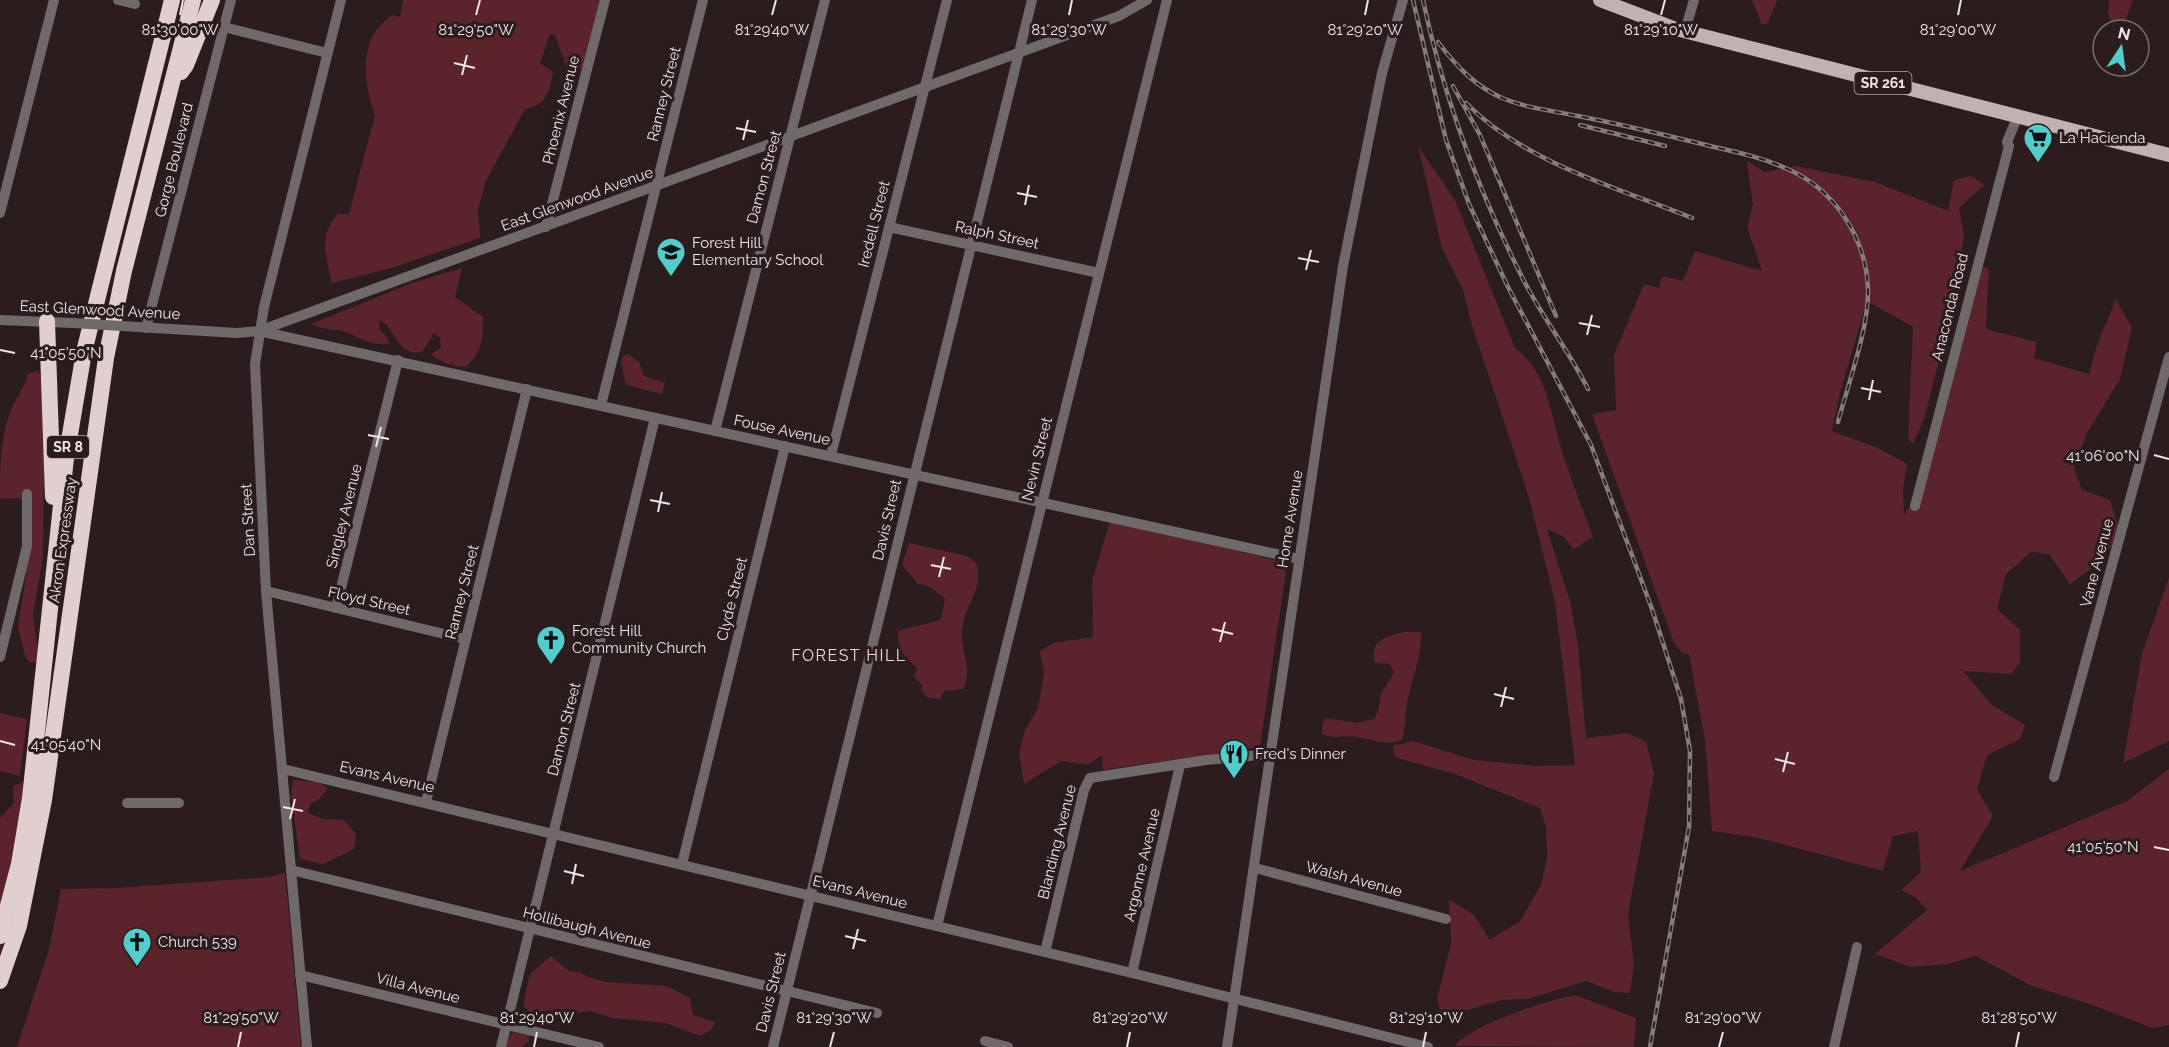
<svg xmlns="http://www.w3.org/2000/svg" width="2169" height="1047" viewBox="0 0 2169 1047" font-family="Raleway,sans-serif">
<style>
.green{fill:#5b232b}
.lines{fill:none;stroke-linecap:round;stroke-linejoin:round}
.minor{stroke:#706969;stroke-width:10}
.major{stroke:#c1b1b2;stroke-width:14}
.highway{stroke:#e1cecf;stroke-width:16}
.rail-casing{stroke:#877b7c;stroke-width:4.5}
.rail{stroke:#2b1d1e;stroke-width:2;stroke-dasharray:7;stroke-linecap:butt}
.minor-bridge{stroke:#706969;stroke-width:10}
.ticks{fill:none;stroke:#eee4e5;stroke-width:2}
.labels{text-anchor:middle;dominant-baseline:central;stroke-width:6;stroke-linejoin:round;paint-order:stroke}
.shield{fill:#2b1d1e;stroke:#b4a8a9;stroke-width:1.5}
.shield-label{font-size:14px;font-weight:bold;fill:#eee4e5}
.street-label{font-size:15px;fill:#eee4e5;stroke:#2b1d1e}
.poi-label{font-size:15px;fill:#eee4e5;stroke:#2b1d1e;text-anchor:start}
.neighbourhood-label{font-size:16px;letter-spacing:1.5px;fill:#ecd9da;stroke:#2b1d1e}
.ticks-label{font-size:15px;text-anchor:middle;fill:#eee4e5;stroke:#2b1d1e;stroke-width:6;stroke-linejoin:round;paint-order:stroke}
</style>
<rect width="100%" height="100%" fill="#2b1d1e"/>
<!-- green -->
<g class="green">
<path d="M403,0H604L583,68L569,74L555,35L550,34L540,63L553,72C550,91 547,105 525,109L486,181L478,209L480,238L391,268L332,283C326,257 318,235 338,214H349L375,115C366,92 360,54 375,32C379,26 386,20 392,15L400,17Z"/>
<polygon points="1752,0 1777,0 1768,23 1762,25"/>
<polygon points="2109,0 2133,0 2122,30 2113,30 2108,13"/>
<path d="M1418,146L1455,200L1515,348C1549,373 1551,417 1563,455C1572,482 1583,509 1593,537L1574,549L1564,537L1547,529L1570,601L1578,645L1586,738L1627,733L1646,742L1654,773L1628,915L1634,965L1630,993L1614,992L1587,981L1527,999L1502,1000L1443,1017L1437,999L1451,943L1449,900L1473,914L1490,940L1520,921L1541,885L1547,858L1546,828L1540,808L1455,774L1394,757L1393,746L1413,741L1474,760L1536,766L1575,765L1555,602L1530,501L1471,322L1463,290L1442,248Z"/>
<polygon points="1747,161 1765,172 1796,166 1875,182 1948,211 1954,180 1971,176 1984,185 1959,208 1964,236 1947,330 1924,419 1913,444 1908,439 1913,327 1867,301 1840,393 1832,431 1878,448 1907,464 1903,489 1904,515 1927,479 1980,265 1989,269 1986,329 2037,342 2034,358 2089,374 2096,348 2116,299 2132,328 2120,379 2087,433 2074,468 2082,490 2110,500 2121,533 2099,563 2070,584 2049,554 2031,552 2006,574 1997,609 2020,630 2020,662 2011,674 1963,671 1992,705 2025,725 2020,739 1987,755 1977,790 1993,816 1960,871 2127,801 2169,769 2169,1025 2152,1028 2093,1005 2030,985 1976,956 1947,964 1911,967 1875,954 1927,910 1915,897 1901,890 1921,872 1918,831 1893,836 1883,871 1759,838 1712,831 1705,740 1689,654 1683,654 1674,643 1592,414 1616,410 1614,355 1644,284 1659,288 1662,276 1683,281 1695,251 1762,271 1747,227 1753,205"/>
<path d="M462,268L455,297L483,317C484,336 481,354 466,367C452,366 441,363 431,354L441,348L440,338L434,333L422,352C396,356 398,331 380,320L379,328L388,339L389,344C365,346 356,333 338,330C327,329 322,329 311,324L412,283Z"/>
<polygon points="628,354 639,362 644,376 665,383 662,394 626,385 621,363 623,356"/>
<path d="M38,370L44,386V476L43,557L33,615L39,658L37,663L29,662L25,656L18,626L26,576L30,502L19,498L0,499C0,470 0,439 10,412C16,398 24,388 28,374Z"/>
<polygon points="1110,521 1284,562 1287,565 1260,747 1103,770 1102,755 1088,765 1061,761 1024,784 1019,754 1025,730 1038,708 1044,673 1040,651 1053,643 1093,637 1092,581"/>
<path d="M909,543L967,556L977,564C983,591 965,604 962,630C960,650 974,669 963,689L944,691L940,699L926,697L921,690L922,685L914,677L917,668C903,656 898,650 898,631C912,625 926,626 941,619L945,598L928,586L918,584L902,565Z"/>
<polygon points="2169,578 2169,741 2123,763 2142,653"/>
<path d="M1403,632H1421C1422,655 1412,679 1407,702C1405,716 1406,727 1402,740C1383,747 1373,739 1355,737C1341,735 1337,740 1322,734V724L1326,718L1356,723L1374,719C1378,712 1379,707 1380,699C1382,688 1391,682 1394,671L1389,664L1375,663C1369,641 1385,637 1403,632Z"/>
<polygon points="0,713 27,719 20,776 0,771"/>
<polygon points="293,780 318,782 328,788 319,799 310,804 308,813 322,819 344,820 356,834 354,849 323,864 300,859 291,796"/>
<polygon points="23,782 26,795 0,954 0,818 14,803 13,786"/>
<polygon points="285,873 301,1047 17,1047 49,949 61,889 116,888 270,877"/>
<polygon points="551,956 569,971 579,972 588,977 605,982 667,986 690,998 693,1015 715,1022 711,1030 700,1036 666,1023 612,1018 591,1011 569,1014 549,1010 532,1015 523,1005 530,974"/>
<path d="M1575,995L1636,1018L1634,1047L1455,1046C1468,1026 1550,999 1575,995Z"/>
<polygon points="514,1029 529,1034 529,1041 522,1047 504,1047"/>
</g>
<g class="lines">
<!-- minor -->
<g class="minor">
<polyline points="118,0 135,4"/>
<polyline points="224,27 327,53"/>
<polyline points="1685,31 1694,0"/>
<polyline points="0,213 54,0"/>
<polyline points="546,227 605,0"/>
<polyline points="889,227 1099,273"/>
<polyline points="0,320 73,323"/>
<polyline points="138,327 237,333 259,331 988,64 1119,16 1147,0"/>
<polyline points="146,328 231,0"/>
<polyline points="259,331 1299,559"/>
<polyline points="601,405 703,0"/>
<polyline points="715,431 825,0"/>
<polyline points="831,455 947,0"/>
<polyline points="1915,506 2009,146 2007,142 2017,118"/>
<polyline points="266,591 465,639"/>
<polyline points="336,608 398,360"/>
<polyline points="0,657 27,546 27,494"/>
<polyline points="283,769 1132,973 1428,1047"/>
<polyline points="2054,777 2169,357"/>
<polyline points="426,802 527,389"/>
<polyline points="127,803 179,803"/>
<polyline points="682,864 785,446"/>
<polyline points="1255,868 1446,919"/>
<polyline points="291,870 877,1013"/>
<polyline points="937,926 1167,0"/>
<polyline points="1045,952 1084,790 1090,778 1206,760 1271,754"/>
<polyline points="1132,973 1180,765"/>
<polyline points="300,975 599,1047"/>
<polyline points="985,1041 1008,1047"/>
<polyline points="307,1047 266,591 255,364 264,307 341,0"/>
<polyline points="501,1047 655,418"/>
<polyline points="773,1047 1032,0"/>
<polyline points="1227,1047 1343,266 1382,73 1403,0"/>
<polyline points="1834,1047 1857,947"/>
</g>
<!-- major -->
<polyline class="major" points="1600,0 1676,29 2169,155"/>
<!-- highway -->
<g class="highway">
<polyline points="181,72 186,65 212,0"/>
<polyline points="47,321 53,497"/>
<polyline points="0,936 19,864 30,798 66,458 84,352 172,0"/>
<polyline points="0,981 19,926 44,800 106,358 124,271 193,0"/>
</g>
<!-- rail casing -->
<g class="rail-casing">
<g id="rail">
<polyline points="1413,0 1446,140 1469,204 1508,287 1591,445 1652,609 1681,699 1690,751 1689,827 1650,1047"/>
<path d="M1423,0C1443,95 1479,192 1523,279C1542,317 1569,351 1588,389"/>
<path d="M1438,42C1456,66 1475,86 1502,98C1526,108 1553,111 1578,116C1620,124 1661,134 1702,144C1730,151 1759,156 1785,168C1834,188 1866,237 1868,289C1869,328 1848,384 1838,422"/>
<polyline points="1453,86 1480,135 1556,316"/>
<path d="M1466,103C1525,163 1616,187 1692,218"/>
<polyline points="1580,125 1665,146"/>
</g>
</g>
<!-- rail -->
<use href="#rail" class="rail"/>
<!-- minor-bridge -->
<polyline class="minor-bridge" points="73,323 138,327"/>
</g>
<!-- ticks -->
<path class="ticks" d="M180,15L183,0M476,15L480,0M772,15L776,0M1069,15L1072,0M1365,15L1368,0M1661,15L1665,0M1958,15L1961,0M454,63L475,68M462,75L467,55M736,128L756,132M743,140L748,120M1017,193L1037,197M1025,205L1029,185M1298,258L1319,262M1306,270L1311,250M1579,323L1600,327M1587,335L1592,315M0,350L15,353M1861,388L1881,392M1869,400L1873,380M368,435L389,439M376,447L381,427M2154,455L2169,459M650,500L670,504M658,512L662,492M931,565L951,569M939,577L944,557M1212,629L1233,634M1220,642L1225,622M1494,694L1514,699M1501,707L1506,687M0,741L15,745M1775,759L1795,764M1783,772L1788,752M283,807L303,811M290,819L295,799M2154,847L2169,850M564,871L584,876M572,884L576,864M845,936L866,941M853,949L858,929M238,1047L241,1032M534,1047L537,1032M830,1047L834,1032M1127,1047L1130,1032M1423,1047L1426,1032M1719,1047L1723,1032M2016,1047L2019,1032"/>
<!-- icons -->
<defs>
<g id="supermarket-pin" transform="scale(1.5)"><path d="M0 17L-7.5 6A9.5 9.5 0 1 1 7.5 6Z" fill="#52cdcc" stroke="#2b1d1e"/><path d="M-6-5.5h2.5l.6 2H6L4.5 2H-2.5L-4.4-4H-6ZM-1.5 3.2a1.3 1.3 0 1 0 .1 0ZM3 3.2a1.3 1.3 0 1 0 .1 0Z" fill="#111"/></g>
<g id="school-pin" transform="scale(1.5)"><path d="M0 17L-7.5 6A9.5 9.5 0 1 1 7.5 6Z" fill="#52cdcc" stroke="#2b1d1e"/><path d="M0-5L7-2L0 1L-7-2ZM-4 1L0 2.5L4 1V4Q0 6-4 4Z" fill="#111"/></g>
<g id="church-pin" transform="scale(1.5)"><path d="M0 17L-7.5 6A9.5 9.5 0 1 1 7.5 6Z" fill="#52cdcc" stroke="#2b1d1e"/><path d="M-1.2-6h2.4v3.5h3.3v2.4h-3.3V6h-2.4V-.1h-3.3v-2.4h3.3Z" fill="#111"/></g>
<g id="restaurant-pin" transform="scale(1.5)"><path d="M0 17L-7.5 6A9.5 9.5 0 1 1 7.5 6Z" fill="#52cdcc" stroke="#2b1d1e"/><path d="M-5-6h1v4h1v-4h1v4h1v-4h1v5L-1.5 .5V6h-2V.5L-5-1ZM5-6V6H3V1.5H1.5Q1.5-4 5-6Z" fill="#111"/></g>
</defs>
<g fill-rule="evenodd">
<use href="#supermarket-pin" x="2038" y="138"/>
<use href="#school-pin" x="671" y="252"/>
<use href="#church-pin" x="551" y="640"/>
<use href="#restaurant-pin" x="1234" y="754"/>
<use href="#church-pin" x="137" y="942"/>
</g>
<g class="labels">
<!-- shield labels -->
<g class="shield">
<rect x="1854.5" y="72" width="57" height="22" rx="4.5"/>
<rect x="47" y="436" width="42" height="22" rx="4.5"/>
</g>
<g class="shield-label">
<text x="1883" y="83">SR 261</text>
<text x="68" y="447">SR 8</text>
</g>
<!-- street labels -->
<g class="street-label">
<text transform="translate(664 94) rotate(-76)">Ranney Street</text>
<text transform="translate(561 110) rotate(-76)">Phoenix Avenue</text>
<text transform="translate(174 160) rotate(-76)">Gorge Boulevard</text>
<text transform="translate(764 177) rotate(-75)">Damon Street</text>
<text transform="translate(577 199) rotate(-20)">East Glenwood Avenue</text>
<text transform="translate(874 224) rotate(-76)">Iredell Street</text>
<text transform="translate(997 235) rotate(12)">Ralph Street</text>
<text transform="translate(1950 307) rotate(-76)">Anaconda Road</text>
<text transform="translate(100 310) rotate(3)">East Glenwood Avenue</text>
<text transform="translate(782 430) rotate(12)">Fouse Avenue</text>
<text transform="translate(1037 459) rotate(-76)">Nevin Street</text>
<text transform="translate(344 516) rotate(-76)">Singley Avenue</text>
<text transform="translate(1290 519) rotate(-81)">Home Avenue</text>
<text transform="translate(248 520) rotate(-93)">Dan Street</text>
<text transform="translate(887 520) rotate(-77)">Davis Street</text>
<text transform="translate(63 540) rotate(-82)">Akron Expressway</text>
<text transform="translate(2097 563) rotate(-75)">Vane Avenue</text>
<text transform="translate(462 592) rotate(-76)">Ranney Street</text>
<text transform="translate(732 599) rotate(-76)">Clyde Street</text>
<text transform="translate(369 601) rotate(13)">Floyd Street</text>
<text transform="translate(564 729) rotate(-76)">Damon Street</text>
<text transform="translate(387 777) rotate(13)">Evans Avenue</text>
<text transform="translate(1057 842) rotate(-76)">Blanding Avenue</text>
<text transform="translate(1142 865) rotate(-77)">Argonne Avenue</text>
<text transform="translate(1354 879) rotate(15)">Walsh Avenue</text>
<text transform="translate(860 892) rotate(14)">Evans Avenue</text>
<text transform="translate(587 928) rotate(14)">Hollibaugh Avenue</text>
<text transform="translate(418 988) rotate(14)">Villa Avenue</text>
<text transform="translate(771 992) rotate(-76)">Davis Street</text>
</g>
<!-- poi labels -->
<g class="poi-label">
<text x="2059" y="138">La Hacienda</text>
<text x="692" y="243">Forest Hill<tspan x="692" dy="17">Elementary School</tspan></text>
<text x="572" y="631">Forest Hill<tspan x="572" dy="17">Community Church</tspan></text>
<text x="1255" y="754">Fred's Dinner</text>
<text x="158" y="942">Church 539</text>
</g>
<!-- neighbourhood labels -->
<g class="neighbourhood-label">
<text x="849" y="655">FOREST HILL</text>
</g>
</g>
<g class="ticks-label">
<text x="180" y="35">81°30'00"W</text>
<text x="476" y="35">81°29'50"W</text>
<text x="772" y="35">81°29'40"W</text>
<text x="1069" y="35">81°29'30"W</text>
<text x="1365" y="35">81°29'20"W</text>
<text x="1661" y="35">81°29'10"W</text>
<text x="1958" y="35">81°29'00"W</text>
<text x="66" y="358">41°05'50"N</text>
<text x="2103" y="461">41°06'00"N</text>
<text x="66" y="750">41°05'40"N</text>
<text x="2103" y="852">41°05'50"N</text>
<text x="241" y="1023">81°29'50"W</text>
<text x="537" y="1023">81°29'40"W</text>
<text x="834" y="1023">81°29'30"W</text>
<text x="1130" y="1023">81°29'20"W</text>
<text x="1426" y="1023">81°29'10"W</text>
<text x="1723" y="1023">81°29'00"W</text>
<text x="2019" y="1023">81°28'50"W</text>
</g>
<!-- north arrow -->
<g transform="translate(2121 48) rotate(13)"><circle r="28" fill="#2b1d1e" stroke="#796d6e" stroke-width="1.5"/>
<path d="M0-4.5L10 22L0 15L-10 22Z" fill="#52cdcc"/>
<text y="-9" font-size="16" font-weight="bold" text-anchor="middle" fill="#eee4e5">N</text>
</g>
</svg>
